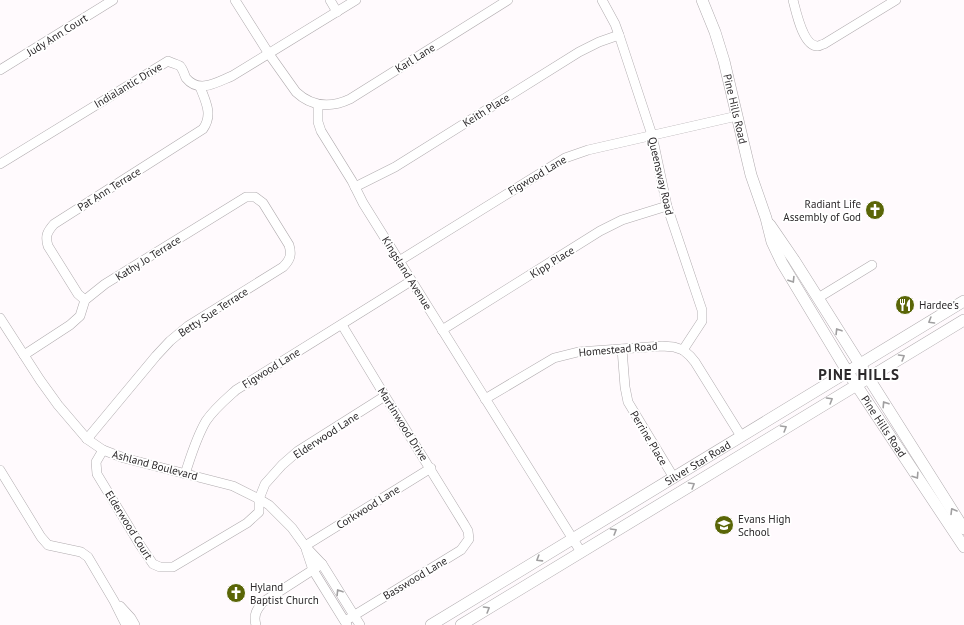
<svg xmlns="http://www.w3.org/2000/svg" width="964" height="625" viewBox="0 0 964 625" font-family="'PT Sans',sans-serif">
<style>
.lines{fill:none;stroke-linecap:round;stroke-linejoin:round}
.minor-casing{stroke:#b0abae;stroke-width:10}
.major-casing{stroke:#b0abae;stroke-width:12}
.minor{stroke:#fff;stroke-width:9}
.major{stroke:#fff;stroke-width:11}
.oneway{stroke:#a09fa0}
.labels{text-anchor:middle;dominant-baseline:central;stroke-width:3.5;stroke-linejoin:round;paint-order:stroke}
.street-label{font-size:11px;fill:#2c292b;stroke:#fff}
.poi-label{font-size:11px;fill:#2c292b;stroke:#fff;text-anchor:start}
.district-label{font-size:15px;font-weight:bold;letter-spacing:1px;fill:#2c292b;stroke:#fff}
</style>
<rect width="100%" height="100%" fill="#fffafd"/>
<g class="lines">
<!-- minor casing -->
<g class="minor-casing">
<g id="minor">
<path d="M235,0L269,54L296,92C312,107 331,108 350,99L508,0"/>
<polyline points="330,0 337,12"/>
<polyline points="602,0 615,24 619,35 652,135 667,206 702,310 702,321 683,350"/>
<path d="M793,0C796,11 803,47 818,46C820,46 822,44 824,44L896,0"/>
<polyline points="0,70 113,0"/>
<polyline points="318,105 318,122 321,131 352,181 363,203 581,552"/>
<path d="M0,164L168,61C171,63 177,64 180,66C183,69 184,74 186,78C199,94 217,82 232,76L356,0"/>
<polyline points="355,187 395,167 579,52 599,42 619,35"/>
<polyline points="399,261 565,158 588,150 737,116"/>
<polyline points="818,298 872,265"/>
<path d="M85,300L78,294L48,246C45,236 47,232 54,224L203,129C213,115 206,102 200,87"/>
<polyline points="0,318 40,380 58,405 87,439 103,450 124,458 233,486 259,499 269,505 292,528 305,546 322,564 360,625"/>
<polyline points="342,325 385,396 464,524 468,531 469,539 461,550 345,621"/>
<polyline points="442,330 600,231 622,220 667,206"/>
<polyline points="622,349 625,387 628,402 674,478"/>
<path d="M24,355L70,325L80,316L85,300L105,284L246,197H255L263,203L289,245C292,255 290,260 283,267L188,326L170,341L156,356L87,439"/>
<polyline points="485,399 554,358 578,352 662,346 674,347 683,350 690,356 695,362 741,436"/>
<polyline points="103,450 96,462 97,474 140,545 153,564 160,567 173,567 247,523 259,512 259,499 265,484 282,465 298,451 385,396"/>
<polyline points="0,470 41,537 48,545 81,552 88,557 114,601 126,625"/>
<path d="M185,474C191,456 196,438 206,421C214,409 226,399 236,390L411,281"/>
<polyline points="305,546 431,468"/>
<polyline points="306,549 313,570 347,625"/>
<polyline points="120,606 131,618 135,625"/>
<path d="M256,625C253,615 257,609 263,602L322,564"/>
</g>
</g>
<!-- major casing -->
<g class="major-casing">
<g id="major">
<path id="s1" d="M702,0L715,32L724,61L751,175L766,218L772,242L782,263L847,371L964,547"/>
<polyline points="770,225 794,260 964,529"/>
<path id="s2" d="M431,625L964,301"/>
<polyline points="461,625 964,320"/>
</g>
</g>
<!-- minor -->
<use href="#minor" class="minor"/>
<!-- major -->
<use href="#major" class="major"/>
</g>
<!-- one-way arrows -->
<defs><path id="oneway-chevron" d="M-2-3.5L2.5 0L-2 3.5" fill="none" stroke-width="1.6" stroke-linecap="round" stroke-linejoin="round"/></defs>
<g class="oneway">
<use href="#oneway-chevron" transform="translate(792 280) rotate(58)"/>
<use href="#oneway-chevron" transform="translate(931 321) rotate(149)"/>
<use href="#oneway-chevron" transform="translate(838 331) rotate(-122)"/>
<use href="#oneway-chevron" transform="translate(902 357) rotate(-31)"/>
<use href="#oneway-chevron" transform="translate(830 400) rotate(-31)"/>
<use href="#oneway-chevron" transform="translate(885 404) rotate(-123)"/>
<use href="#oneway-chevron" transform="translate(784 428) rotate(-31)"/>
<use href="#oneway-chevron" transform="translate(916 476) rotate(57)"/>
<use href="#oneway-chevron" transform="translate(692 485) rotate(-31)"/>
<use href="#oneway-chevron" transform="translate(953 511) rotate(-121)"/>
<use href="#oneway-chevron" transform="translate(614 531) rotate(-31)"/>
<use href="#oneway-chevron" transform="translate(539 559) rotate(148)"/>
<use href="#oneway-chevron" transform="translate(339 592) rotate(-122)"/>
<use href="#oneway-chevron" transform="translate(487 609) rotate(-31)"/>
</g>
<!-- icons -->
<defs>
<g id="church-disc" transform="scale(1)"><circle r="9.5" fill="#5a6507" stroke="#fff"/><path d="M-1.2-6h2.4v3.5h3.3v2.4h-3.3V6h-2.4V-.1h-3.3v-2.4h3.3Z" fill="#fff"/></g>
<g id="restaurant-disc" transform="scale(1)"><circle r="9.5" fill="#5a6507" stroke="#fff"/><path d="M-5-6h1v4h1v-4h1v4h1v-4h1v5L-1.5 .5V6h-2V.5L-5-1ZM5-6V6H3V1.5H1.5Q1.5-4 5-6Z" fill="#fff"/></g>
<g id="school-disc" transform="scale(1)"><circle r="9.5" fill="#5a6507" stroke="#fff"/><path d="M0-5L7-2L0 1L-7-2ZM-4 1L0 2.5L4 1V4Q0 6-4 4Z" fill="#fff"/></g>
</defs>
<g fill-rule="evenodd">
<use href="#church-disc" x="875" y="210"/>
<use href="#restaurant-disc" x="905" y="305"/>
<use href="#school-disc" x="724" y="525"/>
<use href="#church-disc" x="236" y="593"/>
</g>
<g class="labels">
<!-- street labels -->
<g class="street-label">
<text transform="translate(57 35) rotate(-32)">Judy Ann Court</text>
<text transform="translate(415 58) rotate(-32)">Karl Lane</text>
<text transform="translate(128 85) rotate(-31)">Indialantic Drive</text>
<text stroke="none"><textPath href="#s1" startOffset="114">Pine Hills Road</textPath></text>
<text transform="translate(486 110) rotate(-32)">Keith Place</text>
<text transform="translate(537 175) rotate(-31)">Figwood Lane</text>
<text transform="translate(661 176) rotate(77)">Queensway Road</text>
<text transform="translate(109 189) rotate(-32)">Pat Ann Terrace</text>
<text transform="translate(148 258) rotate(-32)">Kathy Jo Terrace</text>
<text transform="translate(552 262) rotate(-32)">Kipp Place</text>
<text transform="translate(407 273) rotate(58)">Kingsland Avenue</text>
<text transform="translate(213 312) rotate(-33)">Betty Sue Terrace</text>
<text transform="translate(618 349) rotate(-5)">Homestead Road</text>
<text transform="translate(271 368) rotate(-32)">Figwood Lane</text>
<text transform="translate(403 424) rotate(58)">Martinwood Drive</text>
<text stroke="none"><textPath href="#s1" startOffset="468">Pine Hills Road</textPath></text>
<text transform="translate(326 435) rotate(-33)">Elderwood Lane</text>
<text transform="translate(649 438) rotate(59)">Perrine Place</text>
<text stroke="none"><textPath href="#s2" startOffset="312">Silver Star Road</textPath></text>
<text transform="translate(155 465) rotate(15)">Ashland Boulevard</text>
<text transform="translate(368 507) rotate(-32)">Corkwood Lane</text>
<text transform="translate(129 525) rotate(58)">Elderwood Court</text>
<text transform="translate(415 578) rotate(-31)">Basswood Lane</text>
</g>
<!-- poi labels -->
<g class="poi-label">
<text x="861" y="204" text-anchor="end">Radiant Life<tspan x="861" dy="13">Assembly of God</tspan></text>
<text x="919" y="305">Hardee's</text>
<text x="738" y="519">Evans High<tspan x="738" dy="13">School</tspan></text>
<text x="250" y="587">Hyland<tspan x="250" dy="13">Baptist Church</tspan></text>
</g>
<!-- district labels -->
<g class="district-label">
<text x="859" y="374">PINE HILLS</text>
</g>
</g>
</svg>
